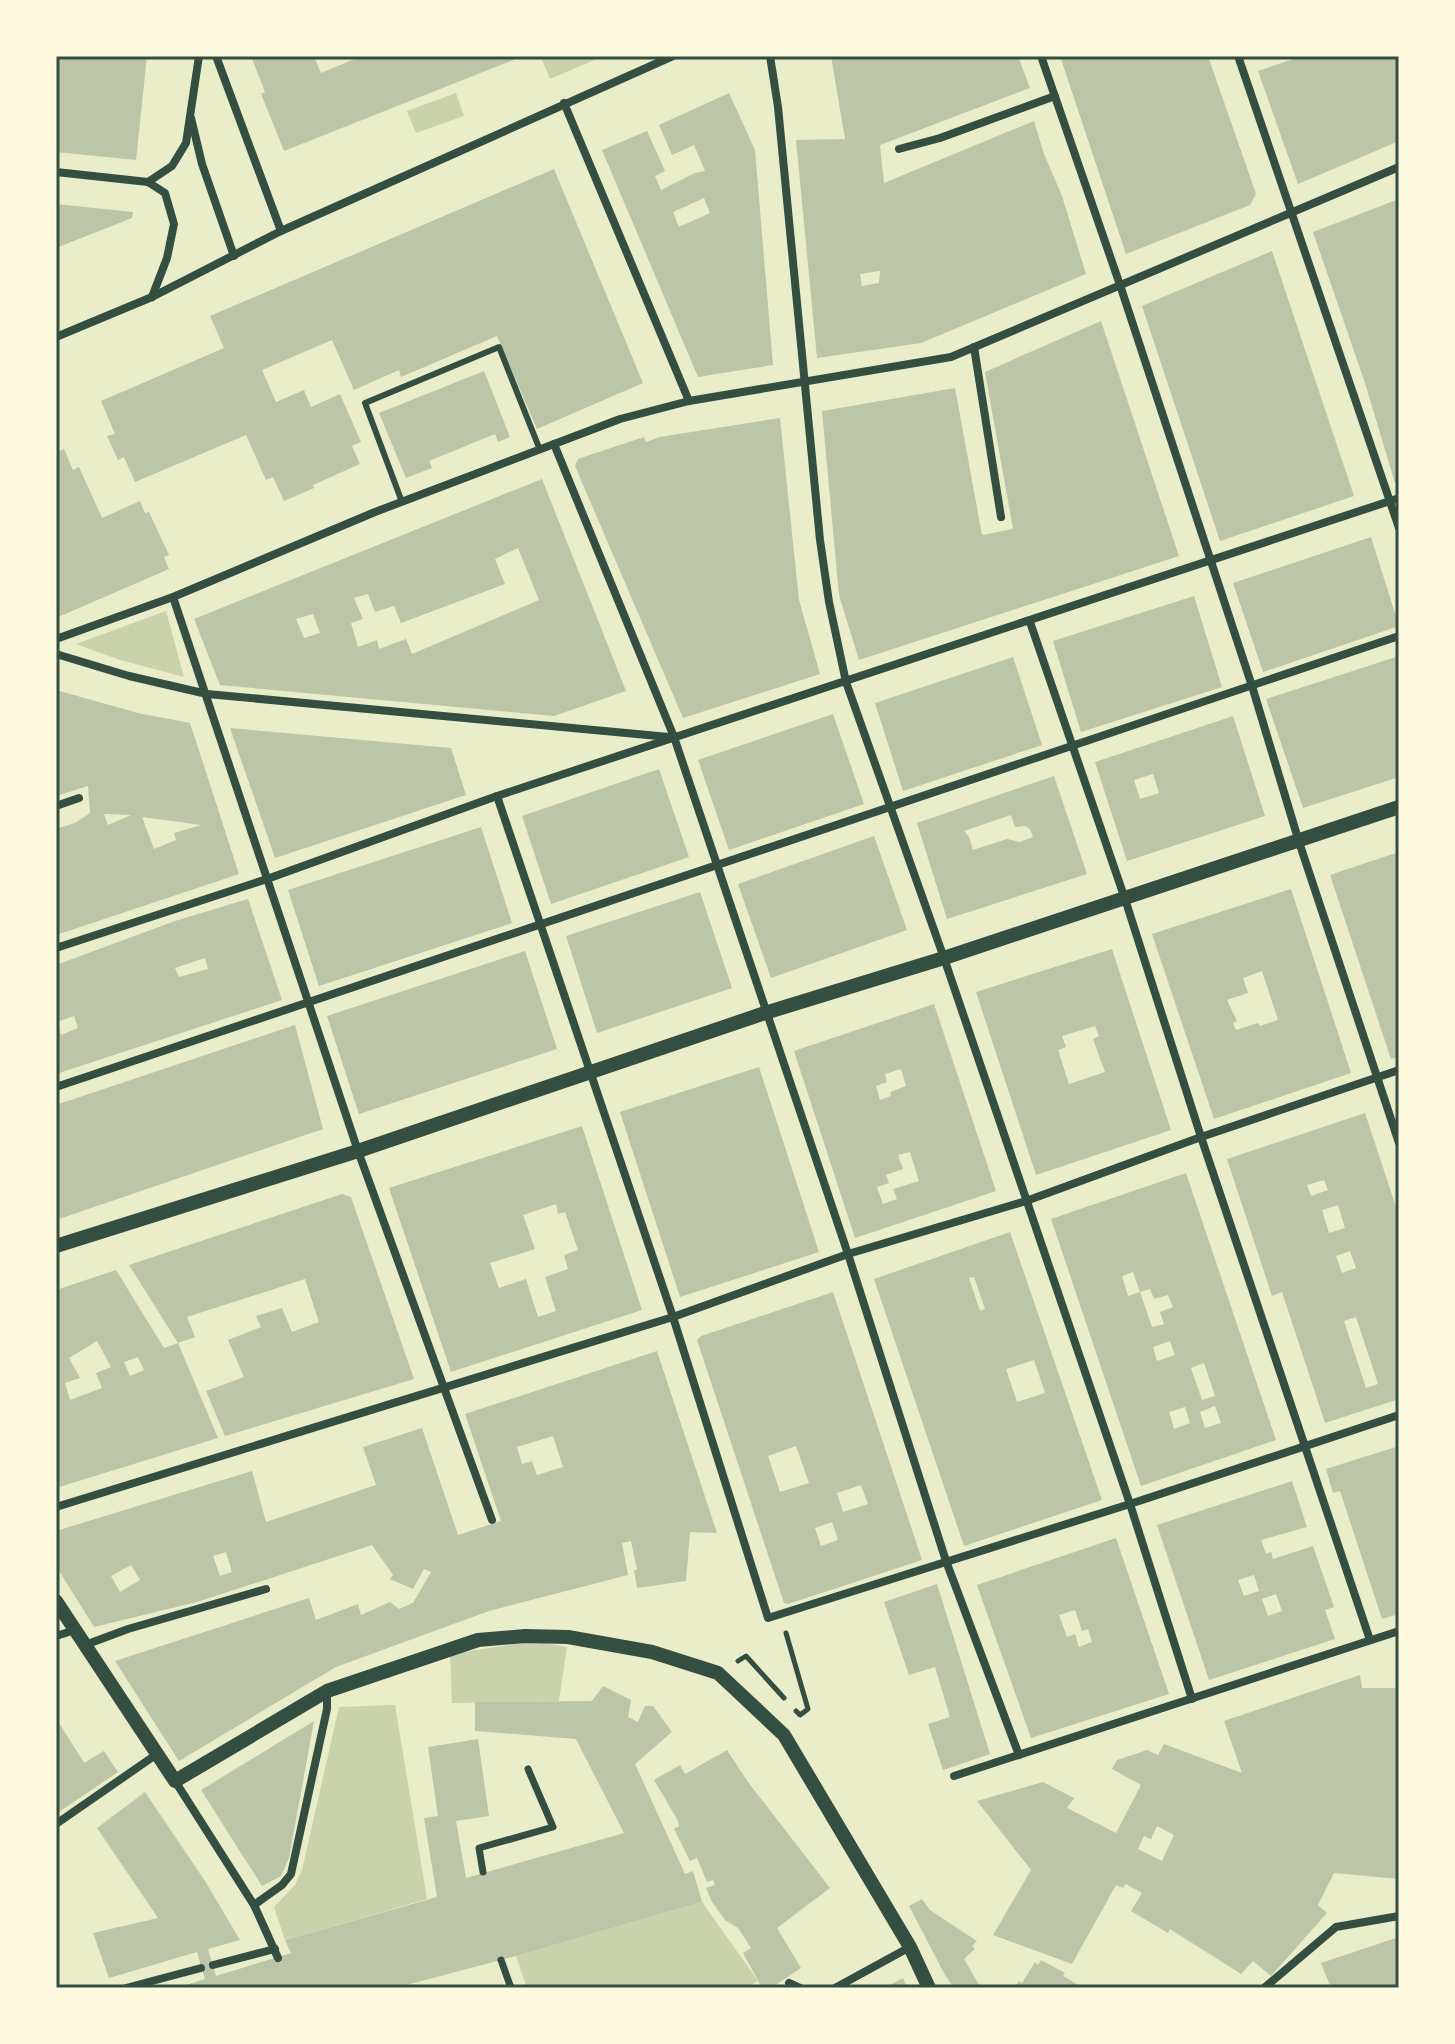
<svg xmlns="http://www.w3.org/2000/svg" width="1455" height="2044" viewBox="0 0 1455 2044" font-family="Inter,sans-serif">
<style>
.green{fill:#cad2ad}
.building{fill:#bcc5a7;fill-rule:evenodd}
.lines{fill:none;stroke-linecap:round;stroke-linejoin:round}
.path{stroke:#344e41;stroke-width:5}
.service{stroke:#344e41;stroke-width:6}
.pedestrian{stroke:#344e41;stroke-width:7}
.minor{stroke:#344e41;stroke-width:8}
.tertiary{stroke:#344e41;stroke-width:14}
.neatline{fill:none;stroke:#344e41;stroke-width:3}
</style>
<rect width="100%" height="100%" fill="#e9edc9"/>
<!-- green -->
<g class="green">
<polygon points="596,56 597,59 550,79 541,57"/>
<polygon points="456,93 464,116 416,133 407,111"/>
<polygon points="166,611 184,677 120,660 76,644"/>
<polygon points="535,1641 567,1647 559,1701 452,1703 450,1654"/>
<polygon points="395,1705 427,1899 285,1940 274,1907 295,1885 302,1870 339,1707"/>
<polygon points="702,1902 758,1981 745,1988 527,1988 516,1956"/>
</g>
<!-- building -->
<g class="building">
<polygon points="56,56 147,56 136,160 56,152"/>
<polygon points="251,56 314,56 321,73 362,56 523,56 284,151 261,94 265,92"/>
<path d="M831,56H1018L1030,88L880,145L884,183L1034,121L1044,154L1062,196L1086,274L921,343L817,358L796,140L845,139ZM880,271L879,283L862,286L860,274Z"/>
<polygon points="1060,56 1208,56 1256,194 1250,205 1126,254"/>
<polygon points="1302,56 1399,56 1399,141 1298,184 1258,71"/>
<path d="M729,93L755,150L773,365L698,377L602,150L647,131L665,171L655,176L661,190L695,173L705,171L694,145L672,155L659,125ZM704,198L710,213L679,227L673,212Z"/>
<polygon points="554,169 643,383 537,429 497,336 401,377 399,370 354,390 332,340 262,370 276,402 304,390 311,407 340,394 361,442 352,446 360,464 313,485 314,488 284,501 273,477 266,480 246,435 135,482 124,457 118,460 107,436 115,434 101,401 224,348 210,316"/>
<polygon points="1399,199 1399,482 1395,483 1365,383 1313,232"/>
<polygon points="56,204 133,212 132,218 56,248"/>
<polygon points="1272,251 1354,496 1220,541 1142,306"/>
<polygon points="1101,321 1179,556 859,660 839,595 822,411 955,388 982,535 1013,529 985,372"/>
<polygon points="484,371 510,437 498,442 495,434 429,461 432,468 406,478 379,413"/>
<polygon points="780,418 799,600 820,674 683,718 575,466 578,459 644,437 646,442 660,437"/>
<polygon points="64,449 73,470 79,467 102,518 140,501 145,513 149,512 169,555 164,557 169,569 56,618 56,452"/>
<path d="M542,479L626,691L554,716L220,685L194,619ZM518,548L539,600L412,654L406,639L379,649L377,640L358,647L351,623L363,619L354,598L368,594L375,612L394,606L401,623L505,584L495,559ZM313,614L320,633L304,638L296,619Z"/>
<polygon points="1371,537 1399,626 1263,672 1233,583"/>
<polygon points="1194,596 1222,687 1081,732 1053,641"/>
<polygon points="1399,656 1399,777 1303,808 1266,699"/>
<polygon points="1013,657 1042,745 903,791 875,703"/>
<path d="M56,690L138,713L190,723L239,874L56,935V829L75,823L90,813L88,786L56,796ZM104,814L131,815L108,825ZM142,817L201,825L174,833L176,840L154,849Z"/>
<polygon points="833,714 864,804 729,850 698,760"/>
<path d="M1233,716L1265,816L1127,861L1095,762ZM1153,774L1159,793L1140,799L1134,780Z"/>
<polygon points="230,728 451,748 466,795 275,858"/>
<polygon points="659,769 689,857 551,904 522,816"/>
<path d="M1054,776L1087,874L947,919L917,823ZM1011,815L1015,827L1025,826L1030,829L1033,837L1020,842L1007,839L973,850L969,837L964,831Z"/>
<polygon points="481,827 512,923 319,986 288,890"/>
<polygon points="874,836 907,930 771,978 738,884"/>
<polygon points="1399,852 1399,1057 1391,1059 1330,875"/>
<path d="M1291,889L1351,1073L1214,1119L1152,934ZM1262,971L1278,1020L1260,1026L1258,1023L1236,1030L1233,1023L1237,1021L1227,1000L1248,993L1243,978Z"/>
<polygon points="700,892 732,988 597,1033 566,936"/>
<path d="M248,899L282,1000L56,1074V965L175,921ZM205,958L208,969L179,977L175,968ZM74,1016L78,1028L61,1035L57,1022Z"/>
<path d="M1112,949L1171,1130L1036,1175L976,992ZM1095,1026L1099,1036L1093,1039L1105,1072L1069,1084L1058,1050L1066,1047L1062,1036Z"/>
<polygon points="525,951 557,1049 359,1114 327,1016"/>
<path d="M934,1004L996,1191L855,1238L794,1051ZM901,1069L906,1086L890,1092L891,1096L880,1100L876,1086L887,1082L885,1074ZM910,1152L919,1181L893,1189L897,1199L883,1204L877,1187L889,1183L886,1175L903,1169L898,1155Z"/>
<polygon points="295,1025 323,1129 56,1220 56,1105"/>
<polygon points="759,1067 819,1252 680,1297 620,1112"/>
<path d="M1365,1113L1399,1216V1399L1325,1423L1282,1292L1272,1296L1227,1159ZM1324,1180L1328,1190L1311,1196L1307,1185ZM1338,1205L1345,1228L1329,1233L1322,1210ZM1350,1251L1356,1268L1342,1273L1336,1256ZM1356,1317L1378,1384L1366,1388L1344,1321Z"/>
<path d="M582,1126L642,1310L451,1372L389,1188ZM556,1204L558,1214L565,1212L578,1250L564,1255L568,1269L545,1277L556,1311L538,1317L526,1279L499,1288L490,1263L535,1249L523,1215Z"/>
<path d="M1186,1173L1276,1440L1141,1486L1051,1219ZM1133,1272L1140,1292L1150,1289L1154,1299L1168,1295L1173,1307L1160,1312L1164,1324L1152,1327L1140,1292L1128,1296L1122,1276ZM1170,1341L1175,1355L1157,1361L1153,1347ZM1204,1363L1215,1396L1202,1400L1191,1368ZM1215,1406L1221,1423L1205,1428L1200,1412ZM1185,1407L1190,1423L1174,1429L1169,1412Z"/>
<polygon points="342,1194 351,1197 414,1379 225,1436 206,1391 244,1377 228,1340 261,1327 256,1316 282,1308 292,1332 319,1322 305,1279 187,1317 195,1337 178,1343 129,1265"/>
<path d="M1010,1232L1102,1500L964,1546L874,1279ZM974,1277L985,1309L980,1311L969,1278ZM1034,1360L1045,1393L1017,1402L1006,1369Z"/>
<path d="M116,1270L164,1348L178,1343L218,1438L56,1488V1290ZM97,1341L111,1367L96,1373L102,1388L70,1400L65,1383L80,1378L69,1358ZM138,1357L144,1370L130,1376L124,1362Z"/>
<path d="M833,1292L922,1560L788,1604L784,1603L697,1340L701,1336ZM796,1446L809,1483L780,1492L768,1456ZM861,1485L868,1504L843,1512L837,1493ZM832,1522L838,1540L821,1546L815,1528Z"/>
<path d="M657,1351L717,1533L690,1532L686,1581L637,1588L634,1570H637L631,1541L622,1543L628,1575L489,1611L336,1667L179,1761L115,1661L309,1598L316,1620L358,1604L361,1615L390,1602L399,1609L413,1603L431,1572L424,1569L413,1589L390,1579L393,1575L372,1545L197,1602L94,1627L56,1566V1531L252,1471L266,1522L376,1485L363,1447L422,1428L458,1535L501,1521L465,1414ZM553,1436L563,1467L537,1475L532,1461L522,1464L517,1447ZM226,1552L232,1572L220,1576L213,1556ZM131,1565L140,1580L120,1592L111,1576Z"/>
<polygon points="1399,1446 1399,1614 1382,1619 1340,1491 1333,1493 1326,1469"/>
<path d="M1292,1481L1307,1527L1261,1540L1266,1554L1271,1552L1273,1559L1313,1546L1334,1607L1325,1610L1335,1639L1209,1680L1157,1525ZM1254,1575L1259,1591L1244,1596L1238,1580ZM1276,1594L1282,1611L1268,1616L1262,1599Z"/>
<path d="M1116,1538L1169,1694L1031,1738L977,1585ZM1075,1610L1082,1631L1088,1629L1092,1642L1079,1647L1075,1634L1067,1637L1059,1615Z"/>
<polygon points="937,1584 990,1754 943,1770 928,1724 950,1717 935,1667 909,1675 884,1602"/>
<path d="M1360,1675L1362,1688H1399V1879L1334,1873L1318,1905L1327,1913L1271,1976L1253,1961L1241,1974L1170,1929L1168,1933L1131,1911L1142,1893L1126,1884L1123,1888L1116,1885L1072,1964L993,1935L1031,1870L977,1801L1043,1782L1074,1798L1067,1808L1116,1833L1141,1785L1112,1769L1117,1760L1147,1750L1158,1755L1164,1744L1242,1773L1224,1721ZM1157,1826L1174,1835L1162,1861L1138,1849L1144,1836L1151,1839Z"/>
<polygon points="603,1686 631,1700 628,1717 638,1722 645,1706 653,1706 672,1732 635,1764 685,1874 693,1871 702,1902 516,1956 395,1988 177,1988 205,1979 197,1952 109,1978 93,1933 158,1918 97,1828 145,1792 205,1881 240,1940 208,1949 216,1976 291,1953 285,1940 437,1897 424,1818 438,1816 428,1747 478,1739 489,1816 456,1821 466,1878 624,1833 576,1739 475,1731 475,1702 592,1701"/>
<polygon points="56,1718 84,1763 104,1751 118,1772 56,1814"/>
<polygon points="314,1721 289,1858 281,1876 262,1886 201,1790"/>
<polygon points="727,1750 748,1782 830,1888 777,1928 801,1968 771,1988 762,1988 743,1953 751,1948 738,1928 725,1920 712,1902 706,1888 715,1885 713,1880 707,1882 697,1858 690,1861 674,1829 679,1826 677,1819 654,1780 680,1765 685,1774"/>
<polygon points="922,1899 930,1910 977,1941 972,1946 975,1949 964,1959 981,1988 954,1988 945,1975 909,1906"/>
<polygon points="1399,1937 1399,1988 1331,1988 1321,1963"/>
<polygon points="1041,1960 1065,1973 1063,1976 1084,1988 1014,1988 1019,1981 1022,1983 1035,1962 1038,1965"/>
<polygon points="903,1978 907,1988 884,1988"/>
</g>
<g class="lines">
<!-- path -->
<g class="path">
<polyline points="786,1633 808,1709 800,1715 796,1711"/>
<polyline points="738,1661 746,1656 784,1698"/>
</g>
<!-- service -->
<polyline class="service" points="402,502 365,403 499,347 540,450"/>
<!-- pedestrian -->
<g class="pedestrian">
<polyline points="483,1872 479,1848 553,1827 528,1769"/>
<polyline points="501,1960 511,1988"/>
</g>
<!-- minor -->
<g class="minor">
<polyline points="216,56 281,231"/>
<polyline points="770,56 778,107 820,540 829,602 846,682 944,958 1130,1504 1192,1699"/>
<polyline points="1041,56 1120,285 1252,686 1299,842 1399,1143"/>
<polyline points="1238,56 1399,528"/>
<polyline points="564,103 689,401"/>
<polyline points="191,118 202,164 234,256"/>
<polyline points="899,149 940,138 1055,96"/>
<polyline points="56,172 148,182 165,193 174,224 167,258 152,297"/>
<polyline points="148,182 172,166 186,143 199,56"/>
<polyline points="56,337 152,297 281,231 673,56"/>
<polyline points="974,347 1001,517"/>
<polyline points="554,444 674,737 848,1254 946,1561 1019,1755"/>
<polyline points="173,597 358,1151 492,1520"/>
<polyline points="1030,622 1125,899 1201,1137 1370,1640"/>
<polyline points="56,639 173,597 375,512 620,419 689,401 951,357 1399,167"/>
<polyline points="56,654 129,676 207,694 669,737"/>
<polyline points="497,796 673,1317 768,1618 1130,1504 1399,1415"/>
<polyline points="56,806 79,798"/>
<polyline points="56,948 267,879 497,796 1399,498"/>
<polyline points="56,1087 1399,636"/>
<polyline points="56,1507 673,1317 848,1254 1026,1201 1201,1137 1399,1070"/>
<polyline points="56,1636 75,1630"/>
<polyline points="85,1645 128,1629 266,1589"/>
<polyline points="954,1776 1399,1631"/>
<polyline points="175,1781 254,1905 278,1958"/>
<polyline points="56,1824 157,1754"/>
<polyline points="254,1905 282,1885 291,1874 327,1709 327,1691"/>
<polyline points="213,1965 275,1949"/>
<polyline points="789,1983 800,1988"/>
<polyline points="126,1988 201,1968"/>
<polyline points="835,1988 910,1947"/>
<polyline points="1264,1988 1336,1927 1399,1916"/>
</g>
<!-- tertiary -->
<g class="tertiary">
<polyline points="56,1246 358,1151 765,1013 944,958 1399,807"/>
<polyline points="56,1601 175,1781 327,1691 478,1640 525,1636 568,1637 652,1652 718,1673 784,1735 910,1947 929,1988"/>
</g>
</g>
<!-- border -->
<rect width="1455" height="2044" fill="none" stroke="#fefae0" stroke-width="116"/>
<rect x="58" y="58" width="1339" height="1928" class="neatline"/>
</svg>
